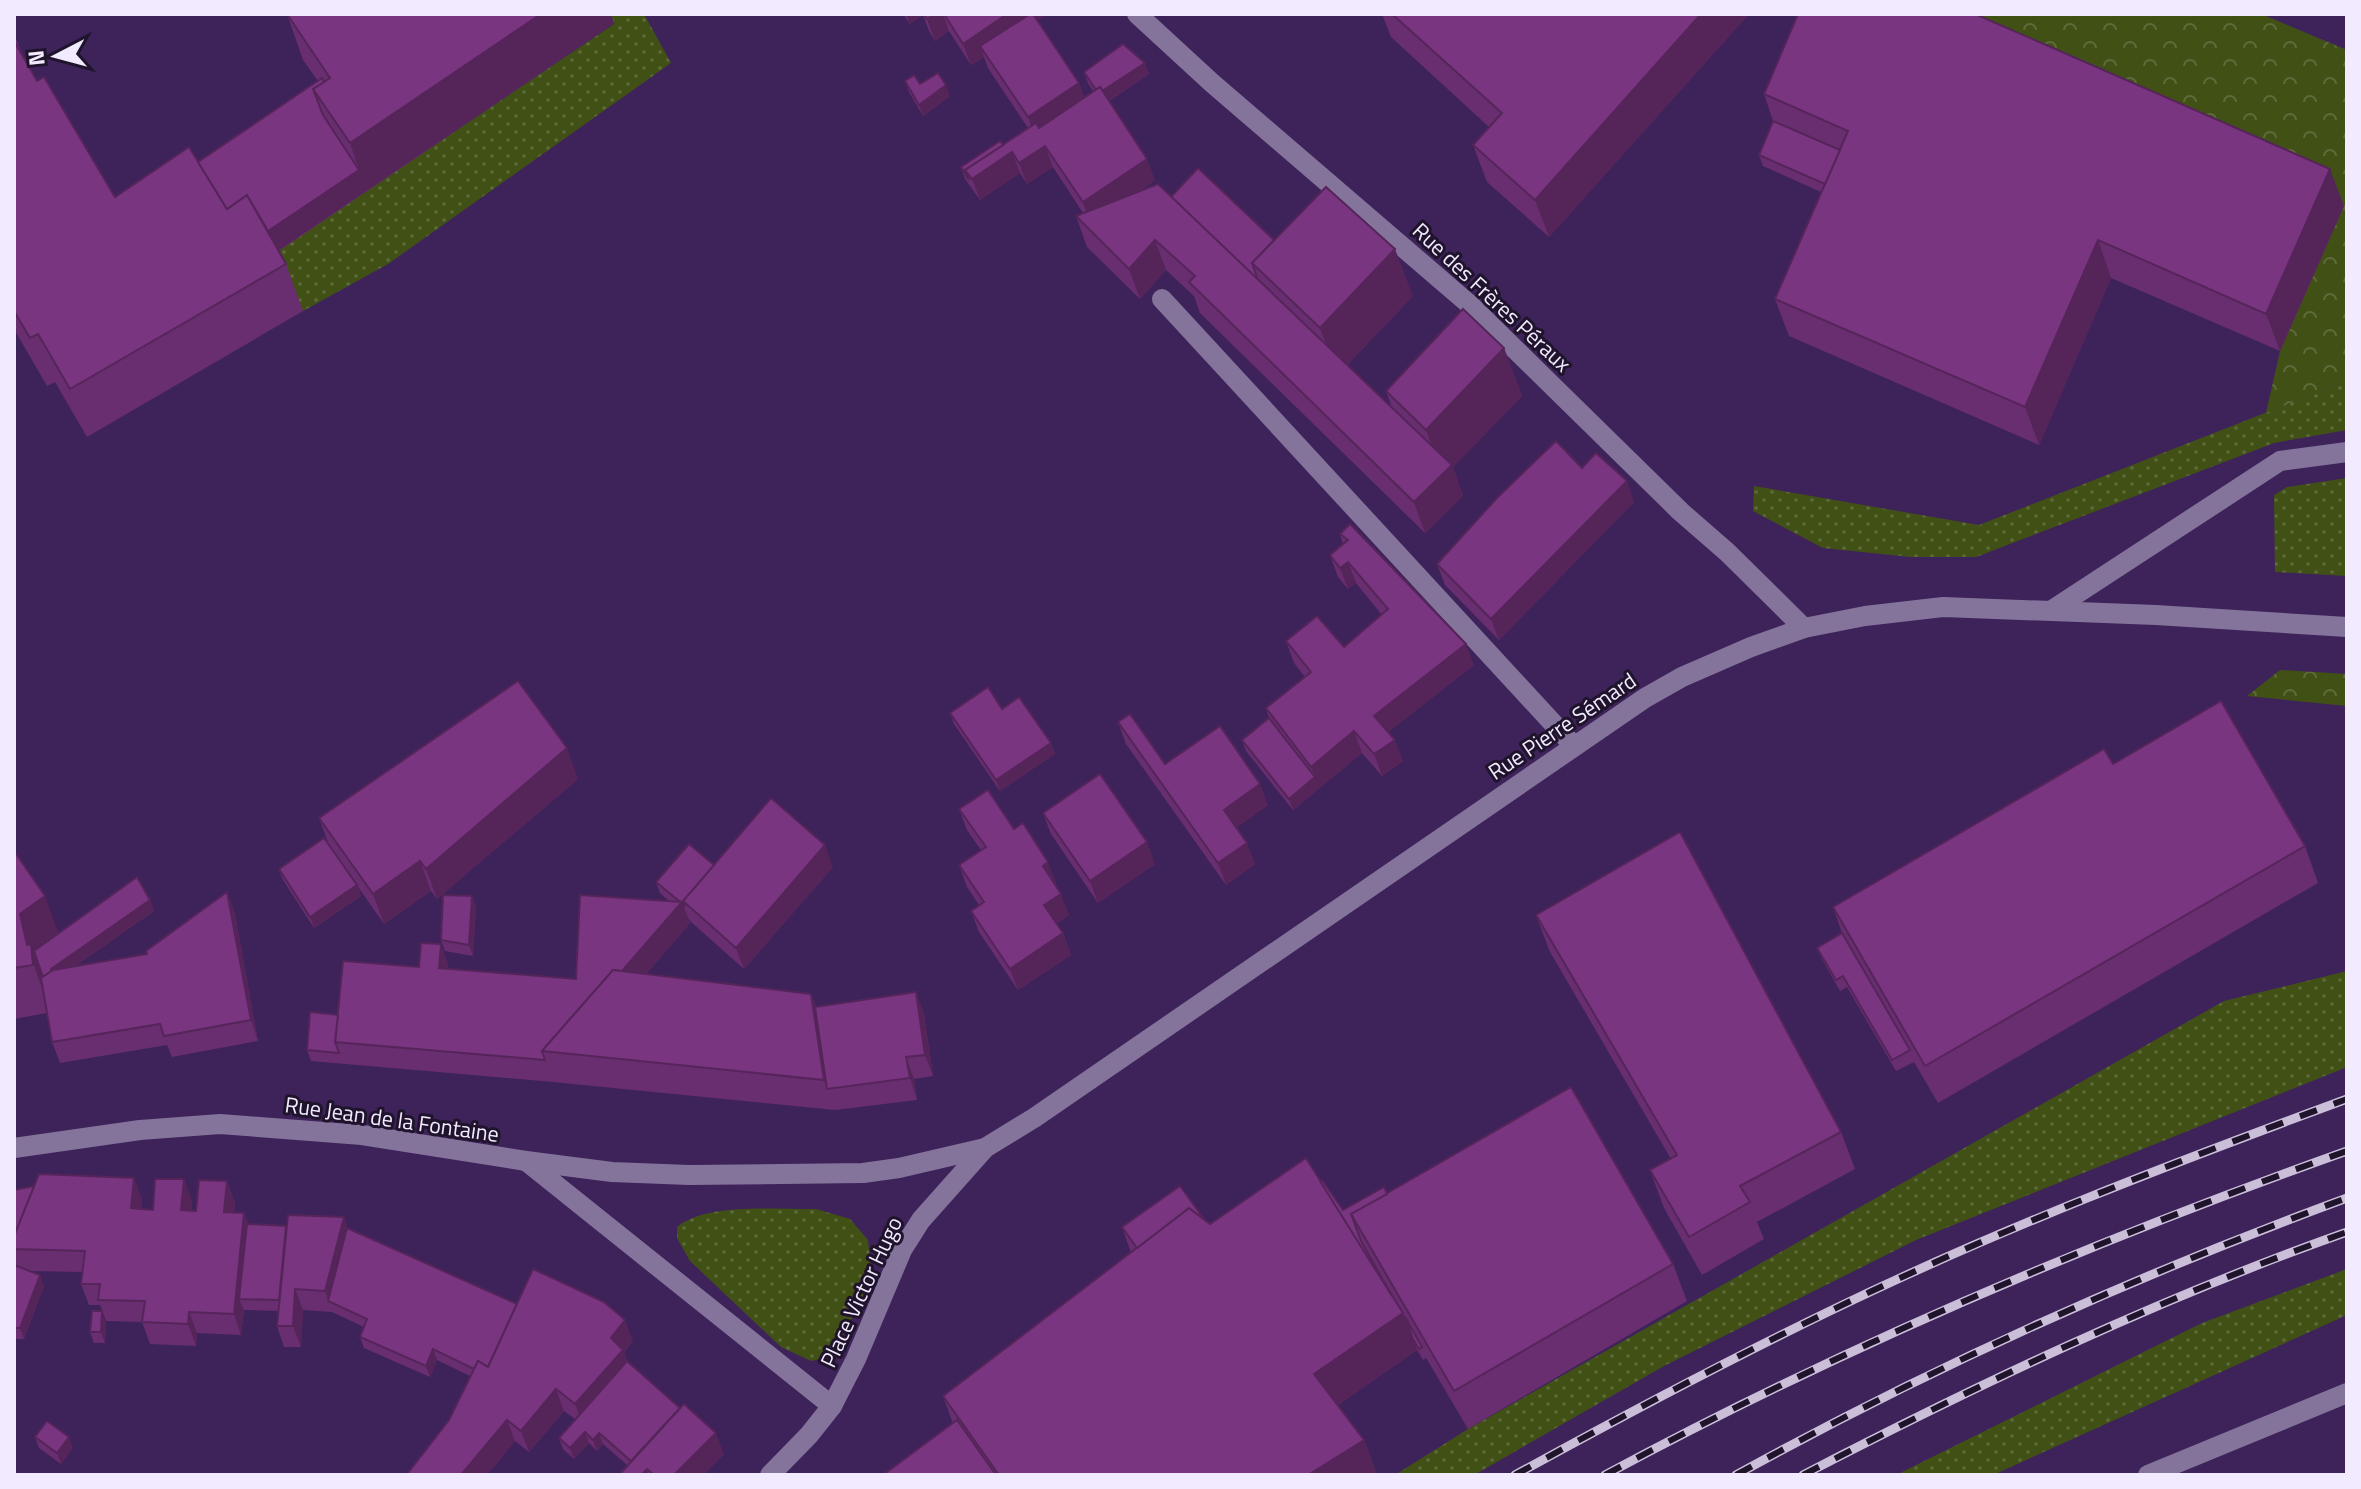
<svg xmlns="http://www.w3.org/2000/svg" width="2361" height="1489" viewBox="0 0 2361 1489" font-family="'Titillium Web',sans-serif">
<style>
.grass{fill:url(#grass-dots)}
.forest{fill:url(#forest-crowns)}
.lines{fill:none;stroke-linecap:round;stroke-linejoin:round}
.minor{stroke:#84749c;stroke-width:20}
.rail-casing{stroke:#cabed9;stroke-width:9}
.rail{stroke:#1f142c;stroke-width:6;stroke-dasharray:18;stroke-linecap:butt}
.wall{fill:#692e6f}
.shaded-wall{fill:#55255a}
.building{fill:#7a3581;stroke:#55255a;stroke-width:2}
.labels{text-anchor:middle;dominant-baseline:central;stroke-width:6;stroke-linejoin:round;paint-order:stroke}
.street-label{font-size:22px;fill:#f2eafe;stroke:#1f142c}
</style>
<defs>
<pattern id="grass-dots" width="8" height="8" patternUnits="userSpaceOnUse" patternTransform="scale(2)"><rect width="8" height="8" fill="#415116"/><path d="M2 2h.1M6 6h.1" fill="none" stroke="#5d6a39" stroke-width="1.8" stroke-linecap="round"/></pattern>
<pattern id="forest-crowns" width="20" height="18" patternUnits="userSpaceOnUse" patternTransform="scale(2)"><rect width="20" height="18" fill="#415116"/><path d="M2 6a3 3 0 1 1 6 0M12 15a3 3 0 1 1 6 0" fill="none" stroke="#5d6a39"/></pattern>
</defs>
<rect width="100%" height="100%" fill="#3d2359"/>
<!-- grass -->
<g class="grass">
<polygon points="609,14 644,14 671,63 388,264 303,311 272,255 614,24"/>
<polygon points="2347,381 2347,430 2274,443 1976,557 1911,557 1823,548 1753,511 1754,486 1979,525"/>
<polygon points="2347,478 2347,576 2275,572 2274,495 2287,487"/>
<polygon points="2347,971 2347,1067 1916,1240 1664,1366 1474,1475 1395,1475 1468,1429 2224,1001"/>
<path d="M816,1209L850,1219L868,1240L872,1278L833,1356L811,1361L781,1347L690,1261L677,1238V1227C707,1202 778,1210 816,1209Z"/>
<polygon points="2347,1269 2347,1315 1993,1475 1896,1475 2202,1323"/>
</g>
<!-- forest -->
<g class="forest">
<polygon points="1903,14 2261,14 2347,50 2347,381 2266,413 2280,351 2343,206"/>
<polygon points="2280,670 2347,674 2347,706 2247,696"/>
</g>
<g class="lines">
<!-- minor -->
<g class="minor">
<polyline points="1137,14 1212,83 1469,304 1681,512 1727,552 1804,628"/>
<polyline points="1162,299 1574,746"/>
<polyline points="2052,610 2280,461 2347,452"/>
<polyline points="14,1148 140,1130 220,1124 362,1135 526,1161 612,1172 689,1175 863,1173 899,1168 985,1148"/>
<polyline points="526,1161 832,1406"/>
<polyline points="770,1475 809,1435 832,1406 856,1359 902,1250 921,1220 985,1148 1034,1118 1645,698 1682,677 1751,647 1804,628 1865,616 1943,607 2156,615 2347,627"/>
<polyline points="2148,1475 2347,1393"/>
</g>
<!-- rail casing -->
<g class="rail-casing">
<g id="rail">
<path d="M1515,1475C1619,1418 1724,1362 1832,1310C1999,1229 2173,1163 2347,1099"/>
<path d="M1605,1475C1843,1347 2093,1241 2347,1151"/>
<path d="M1736,1475C1932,1367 2137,1275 2347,1198"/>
<path d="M1803,1475C1979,1384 2160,1298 2347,1232"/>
</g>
</g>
<!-- rail -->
<use href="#rail" class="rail"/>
</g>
<!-- wall -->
<g class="wall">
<polygon points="287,14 611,14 614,23 279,251 286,264 303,311 87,437 55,382 47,386 14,329 14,33 22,54 37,81 115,197 198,162 318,81 303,60"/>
<polygon points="903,14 1047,14 1037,20 1079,83 1084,97 1093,91 1088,83 1084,72 1145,63 1149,74 1109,101 1155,180 1138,192 1171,197 1413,296 1347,365 1392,408 1386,391 1504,348 1522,396 1453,467 1463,496 1425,533 1200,313 1194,296 1166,270 1140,299 1087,247 1076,216 1083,213 1053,167 1027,184 1020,173 980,200 965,179 961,167 1003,145 1028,128 988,68 984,57 971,65 949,31 935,41 929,31 923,15 910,24"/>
<polygon points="1382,14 1747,14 1748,15 1549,237 1487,182 1473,145 1489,127 1391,37"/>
<polygon points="905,81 920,84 950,96 923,116 909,92"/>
<polygon points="1764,94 2344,206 2280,351 2111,278 2039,445 1789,336 1775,299 1821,192 1763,166 1759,155 1773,121"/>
<polygon points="1582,468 1634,502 1499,640 1445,585 1437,564"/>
<polygon points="1350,524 1474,665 1388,732 1403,761 1382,776 1362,753 1293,810 1246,751 1242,740 1269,718 1266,708 1305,677 1294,663 1286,641 1344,647 1382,615 1356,583 1348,589 1338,577 1330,555 1343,544 1340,534"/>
<polygon points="1002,709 1051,743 1055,754 1000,791 954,724 950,713"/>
<polygon points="1118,722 1165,764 1268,805 1236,828 1255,864 1226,885 1126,744"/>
<polygon points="2113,764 2305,846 2318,883 1938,1103 1914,1062 1896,1071 1847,987 1840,991 1822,959 1817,948 1842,933 1833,907"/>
<polygon points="578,779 437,899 431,891 384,924 356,884 361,896 314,928 283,880 279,869 329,845 319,818"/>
<polygon points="959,809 1014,829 1056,883 1055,884 1069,915 1056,924 1063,933 1071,955 1018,990 979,932 971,911 979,905 967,887 959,865 981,850 967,830"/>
<polygon points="1043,813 1155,864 1098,903 1051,834"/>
<polygon points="14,851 58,933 150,900 154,911 74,967 147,954 227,892 235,914 258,1041 172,1057 167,1045 60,1063 52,1042 47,1013 14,1019"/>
<polygon points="714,865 833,867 744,969 691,922 687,916 690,923 646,974 811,994 816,1007 924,1013 933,1076 914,1079 917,1100 835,1110 553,1082 311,1061 307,1050 338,1015 419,967 441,944 448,965 448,969 576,979 669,901 660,893 656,882"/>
<polygon points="472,896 476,907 473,956 445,951 441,940"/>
<polygon points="1536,915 1841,1132 1855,1169 1757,1222 1764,1239 1702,1275 1664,1208 1650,1170 1671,1159 1550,952"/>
<polygon points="227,1181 235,1203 234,1213 244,1213 248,1224 348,1228 517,1304 633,1341 624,1352 627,1361 724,1454 703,1475 619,1475 627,1465 603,1444 597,1451 589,1443 574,1459 563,1449 559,1438 575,1419 564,1411 529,1452 515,1441 487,1475 408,1475 408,1473 449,1420 470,1376 437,1360 430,1377 364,1348 360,1337 364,1327 332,1312 303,1310 301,1347 284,1347 277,1326 278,1311 244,1310 241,1335 197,1333 196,1346 150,1344 142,1322 106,1321 100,1305 89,1305 81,1284 83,1272 29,1271 44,1286 24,1339 14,1339 14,1190 142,1199 141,1209 153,1210 192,1200 191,1211 196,1211"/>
<polygon points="1320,1181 1343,1210 1387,1194 1673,1264 1687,1301 1468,1429 1425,1356 1426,1358 1423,1360 1417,1350 1338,1405 1364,1440 1377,1475 883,1475 953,1424 943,1396 1131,1253 1122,1227 1204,1219 1210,1224"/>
<polygon points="106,1323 105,1343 94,1343 90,1332"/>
<polygon points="35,1437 73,1448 61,1464 39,1448"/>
</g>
<!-- shaded-wall -->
<g class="shaded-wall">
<polygon points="541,14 611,14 614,23 272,255 264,234 359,170 350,143"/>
<polygon points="906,14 923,14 923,15 910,24"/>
<polygon points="935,14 943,14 949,31 935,41 927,19"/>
<polygon points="1007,14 1047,14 986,55 980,46 984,57 971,65 963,44"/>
<polygon points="1701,14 1747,14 1748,15 1549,237 1535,200"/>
<polygon points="1145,63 1149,74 1102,105 1098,94"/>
<polygon points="1079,83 1087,105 1036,139 1028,117"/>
<polygon points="946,85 950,96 923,116 919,105"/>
<polygon points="1045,146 1053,167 1027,184 1019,163"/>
<polygon points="1012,152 1020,173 980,200 972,178"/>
<polygon points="1147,159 1155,180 1090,224 1083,202"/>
<polygon points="2330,169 2344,206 2280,351 2266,314"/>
<polygon points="1155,240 1166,270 1140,299 1129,269"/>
<polygon points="2098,240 2111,278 2039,445 2025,407"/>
<polygon points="1395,249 1413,296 1337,375 1320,328"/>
<polygon points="1504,348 1522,396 1453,467 1463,496 1425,533 1414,502 1442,475 1426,430"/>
<polygon points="1627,481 1634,502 1499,640 1491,619"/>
<polygon points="1348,562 1356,583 1348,589 1340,568"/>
<polygon points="1466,644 1474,665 1382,737 1374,716"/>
<polygon points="1354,731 1362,753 1293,810 1289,799 1315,777 1311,767"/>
<polygon points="1395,740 1403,761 1382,776 1374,754"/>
<polygon points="1051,743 1055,754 1000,791 996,780"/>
<polygon points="567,748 578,779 437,899 426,869"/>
<polygon points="1260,784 1268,805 1231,832 1224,810"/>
<polygon points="1147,842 1155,864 1098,903 1090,881"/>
<polygon points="1247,843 1255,864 1226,885 1218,863"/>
<polygon points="825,845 833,867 744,969 736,948"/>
<polygon points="420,861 431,891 384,924 373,894"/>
<polygon points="1048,862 1056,883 1050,887 1043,866"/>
<polygon points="357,885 361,896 314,928 310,917"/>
<polygon points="227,892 235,914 258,1041 251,1020"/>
<polygon points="1061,894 1069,915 1052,927 1044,905"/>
<polygon points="45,896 62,943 38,962 46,988 50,1012 27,945 20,914"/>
<polygon points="472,896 476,907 473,956 469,945"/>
<polygon points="150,900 154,911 55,980 51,969"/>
<polygon points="682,902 690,923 576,1055 552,1052"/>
<polygon points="1063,933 1071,955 1018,990 1010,969"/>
<polygon points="441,944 448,965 447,990 439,968"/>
<polygon points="916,992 924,1013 933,1076 925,1055"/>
<polygon points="811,994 822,1024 827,1089 824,1080"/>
<polygon points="906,1057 914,1079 917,1100 910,1078"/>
<polygon points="134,1178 142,1199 139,1229 131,1208"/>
<polygon points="184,1179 192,1200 189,1231 181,1210"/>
<polygon points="227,1181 235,1203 232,1234 224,1212"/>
<polygon points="244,1213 251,1235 239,1299 244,1310 241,1335 234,1314"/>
<polygon points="344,1217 351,1238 328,1301 332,1312 325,1291"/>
<polygon points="40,1275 44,1286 24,1339 20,1328"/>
<polygon points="295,1289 303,1310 301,1347 293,1326"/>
<polygon points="102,1311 106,1323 105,1343 101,1332"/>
<polygon points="189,1312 197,1333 196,1346 188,1324"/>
<polygon points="1403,1313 1417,1350 1328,1412 1314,1374"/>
<polygon points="625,1320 633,1341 624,1352 631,1372 583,1426 575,1404 611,1338"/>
<polygon points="433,1349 437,1360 430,1377 426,1366"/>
<polygon points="556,1389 564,1411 529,1452 521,1431"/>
<polygon points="507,1420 515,1441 487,1475 461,1475"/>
<polygon points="585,1432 589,1443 574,1459 570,1448"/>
<polygon points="599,1433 603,1444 597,1451 593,1440"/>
<polygon points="716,1433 724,1454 703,1475 674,1475"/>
<polygon points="69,1437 73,1448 61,1464 57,1453"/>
<polygon points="1364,1440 1377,1475 1308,1475"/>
<polygon points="647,1469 649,1475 641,1475"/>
</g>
<!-- building -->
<g class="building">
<polygon points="287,14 541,14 350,143 313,89 330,78"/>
<polygon points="924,14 935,14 927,19"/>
<polygon points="944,14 1007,14 963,44"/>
<polygon points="1030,14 1033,14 1079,83 1028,117 980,46"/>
<polygon points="1392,14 1701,14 1535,200 1473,145 1502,113"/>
<polygon points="1798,14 1975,14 2330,169 2266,314 2098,240 2025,407 1775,299 1848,131 1764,94"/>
<polygon points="14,41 37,81 44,77 115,197 189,147 227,209 247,195 286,264 70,389 38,334 30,338 14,311"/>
<polygon points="1123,44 1145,63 1102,91 1100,87 1096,90 1084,72"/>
<polygon points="938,73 946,85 919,105 905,81 914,75 920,84"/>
<polygon points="322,78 324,82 313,89 323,115 359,170 268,231 247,195 227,209 198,162"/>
<polygon points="1100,87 1147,159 1083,202 1045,146 1019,163 1012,152 972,179 965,170 1036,123 1039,128"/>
<polygon points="1773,121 1840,150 1825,184 1759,155"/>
<polygon points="1000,141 1003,145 965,170 969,180 961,167"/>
<polygon points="1198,168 1274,240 1252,263 1258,280 1171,197"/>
<polygon points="1158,184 1452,465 1414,502 1189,282 1195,276 1155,240 1129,269 1076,216"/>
<polygon points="1326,187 1395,249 1320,328 1252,263"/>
<polygon points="1463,309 1504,348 1426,430 1386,391"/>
<polygon points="1556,441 1582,468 1596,453 1627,481 1491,619 1437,564 1497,498"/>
<polygon points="1350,524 1466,644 1374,716 1395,740 1374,754 1354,731 1311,767 1266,708 1311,672 1286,641 1317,616 1344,647 1388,609 1348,562 1340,568 1330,555 1348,540 1340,534"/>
<polygon points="518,681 567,748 426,869 420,861 373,894 319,818"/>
<polygon points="988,687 1002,709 1019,697 1051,743 996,780 950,713"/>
<polygon points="2221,701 2305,846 1925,1066 1833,907 2104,749 2113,764"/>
<polygon points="1130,714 1165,764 1220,726 1260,784 1224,810 1247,843 1218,863 1118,722"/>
<polygon points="1269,718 1315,777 1289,799 1242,740"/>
<polygon points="1100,774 1147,842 1090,881 1043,813"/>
<polygon points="988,790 1014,829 1023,823 1048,862 1043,866 1061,894 1044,905 1063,933 1010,969 971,911 984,902 959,865 986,847 959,809"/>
<polygon points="771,798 825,845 736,948 683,901"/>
<polygon points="1680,832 1841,1132 1740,1186 1750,1202 1689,1237 1650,1170 1677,1155 1536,915"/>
<polygon points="324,838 357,885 310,917 279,869"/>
<polygon points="689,844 714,865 683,901 685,907 682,902 679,901 656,882"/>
<polygon points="14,851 45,896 20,914 27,945 31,944 33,965 14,968"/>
<polygon points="137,877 150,900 51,969 52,971 43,977 34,951"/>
<polygon points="227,892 251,1020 164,1036 160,1024 52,1042 41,978 53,970 147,954 146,951"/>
<polygon points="443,895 472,896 469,945 441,940"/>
<polygon points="580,895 682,902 622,971 613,970 542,1051 545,1060 335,1042 343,961 419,967 421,943 441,944 439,968 576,979"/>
<polygon points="1842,933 1910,1050 1892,1060 1843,976 1836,980 1817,948"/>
<polygon points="613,970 811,994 824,1080 542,1051"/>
<polygon points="916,992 925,1055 906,1057 910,1078 827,1089 815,1007"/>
<polygon points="310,1012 338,1015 335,1042 339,1053 307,1050"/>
<polygon points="1571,1087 1673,1264 1454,1391 1351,1214"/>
<polygon points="1306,1158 1403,1313 1314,1374 1364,1440 1308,1475 999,1475 943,1396 1189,1208 1210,1224"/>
<polygon points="39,1174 134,1178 131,1208 153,1210 155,1179 184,1179 181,1210 196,1211 199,1180 227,1181 224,1212 244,1213 234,1314 189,1312 188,1324 142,1322 145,1301 98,1300 100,1284 81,1284 85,1251 14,1249 14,1236"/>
<polygon points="1322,1180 1343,1210 1384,1187 1387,1194 1351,1214 1361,1241 1392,1296 1320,1181"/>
<polygon points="34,1186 14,1236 14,1190"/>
<polygon points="1180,1186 1204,1219 1189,1208 1137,1248 1122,1227"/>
<polygon points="288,1215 344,1217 325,1291 295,1289 293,1326 277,1326"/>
<polygon points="247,1224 286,1226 279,1300 239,1299"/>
<polygon points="347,1228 517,1304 488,1367 478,1361 474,1369 433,1349 426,1366 360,1337 367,1319 328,1301"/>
<polygon points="14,1265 40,1275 20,1328 14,1328"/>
<polygon points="533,1269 604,1302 625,1320 611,1338 623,1350 575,1404 556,1389 521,1431 507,1420 461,1475 410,1475 408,1473 449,1420 478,1361 488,1367"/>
<polygon points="92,1311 102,1311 101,1332 90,1332"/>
<polygon points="1405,1317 1422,1347 1419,1349 1413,1339"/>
<polygon points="627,1361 680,1408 631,1461 599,1433 593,1440 585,1432 570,1448 559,1438"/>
<polygon points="684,1404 716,1433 674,1475 654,1475 647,1469 641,1475 619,1475"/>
<polygon points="957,1420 996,1475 883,1475"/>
<polygon points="47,1421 69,1437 57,1453 35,1437"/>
</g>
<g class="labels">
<!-- street labels -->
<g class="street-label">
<text transform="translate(1492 297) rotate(43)">Rue des Frères Péraux</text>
<text transform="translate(1562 726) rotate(-34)">Rue Pierre Sémard</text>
<text transform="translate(392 1119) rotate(8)">Rue Jean de la Fontaine</text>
<text transform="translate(861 1292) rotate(-65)">Place Victor Hugo</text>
</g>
</g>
<!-- border -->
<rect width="2361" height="1489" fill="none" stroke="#f2eafe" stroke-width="32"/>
<!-- north arrow -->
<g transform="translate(56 56) rotate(264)" stroke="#1f142c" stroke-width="6" paint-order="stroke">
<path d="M0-6L14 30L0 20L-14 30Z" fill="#f2eafe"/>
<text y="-12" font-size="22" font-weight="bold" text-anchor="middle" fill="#f2eafe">N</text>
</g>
</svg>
